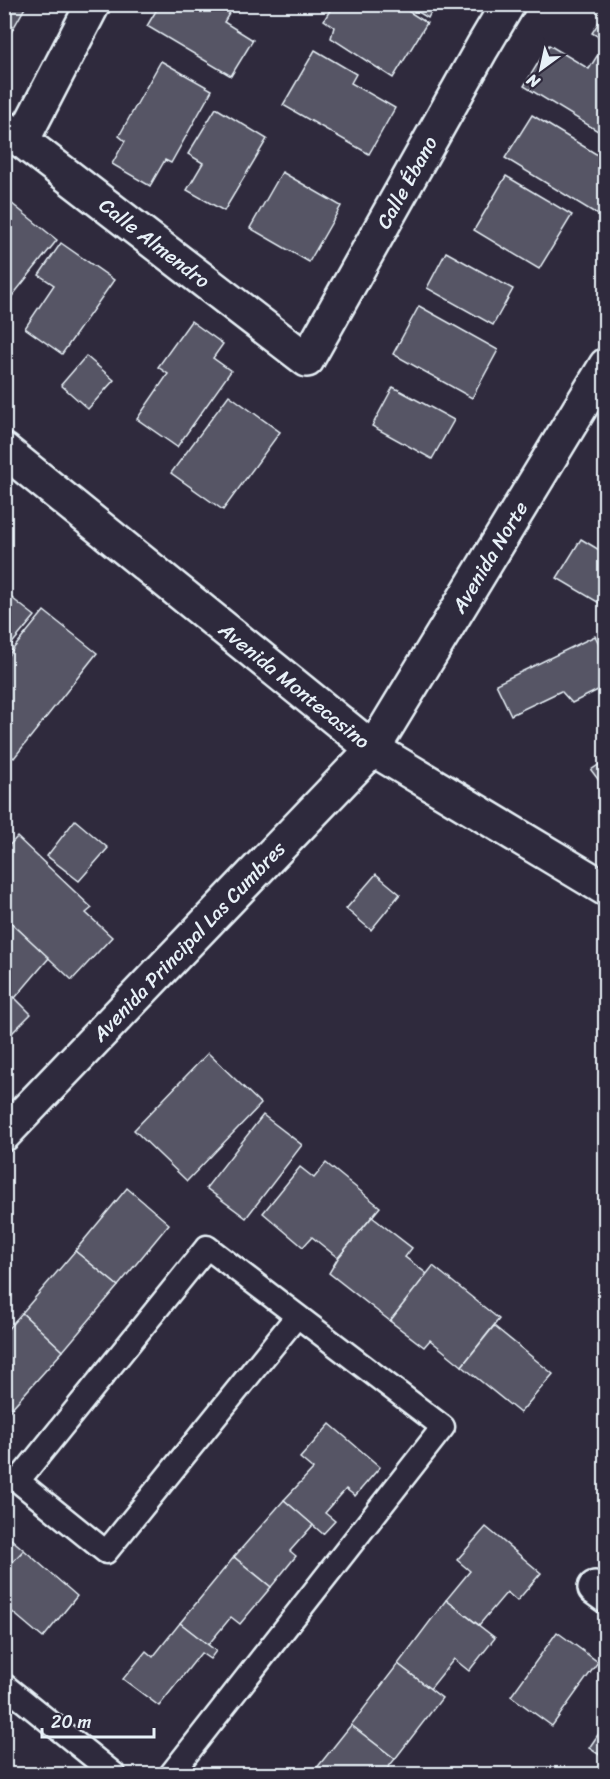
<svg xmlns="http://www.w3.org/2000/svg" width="610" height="1779" viewBox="0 0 610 1779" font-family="Sriracha,sans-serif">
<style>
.building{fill:#575565;stroke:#e8f1f8;stroke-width:1.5}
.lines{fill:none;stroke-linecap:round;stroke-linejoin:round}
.lane-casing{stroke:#e8f1f8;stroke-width:27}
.street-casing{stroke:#e8f1f8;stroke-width:38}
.secondary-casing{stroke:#e8f1f8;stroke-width:38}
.lane{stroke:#2f2a3d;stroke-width:22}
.street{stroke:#2f2a3d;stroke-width:33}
.secondary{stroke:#2f2a3d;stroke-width:33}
.labels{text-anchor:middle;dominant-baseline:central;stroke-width:6;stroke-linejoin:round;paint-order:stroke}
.street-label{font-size:20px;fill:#e8f1f8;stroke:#2f2a3d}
</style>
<rect width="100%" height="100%" fill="#2f2a3d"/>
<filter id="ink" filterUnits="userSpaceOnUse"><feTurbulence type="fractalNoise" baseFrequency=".0167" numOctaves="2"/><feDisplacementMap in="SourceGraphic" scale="12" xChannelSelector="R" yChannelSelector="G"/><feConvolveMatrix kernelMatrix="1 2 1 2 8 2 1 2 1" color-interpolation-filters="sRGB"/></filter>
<g filter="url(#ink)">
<!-- building -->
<g class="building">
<polygon points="4,4 27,4 10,34 4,31"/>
<polygon points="160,4 235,4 224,22 253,40 231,76 147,26"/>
<polygon points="334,4 397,4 427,23 393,78 331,38 334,27 324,20"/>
<polygon points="405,4 435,4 428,18"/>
<polygon points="606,11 606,41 592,33"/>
<polygon points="549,45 589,69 597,56 606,62 606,136 524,86"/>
<polygon points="315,50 356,74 351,83 395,108 369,154 283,105"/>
<polygon points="161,61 212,90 171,163 165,160 150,186 112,164 125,141 119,136"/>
<polygon points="216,108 267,139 224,211 187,190 203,163 188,154"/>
<polygon points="532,115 606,160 606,207 600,216 505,158"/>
<polygon points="282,172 341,206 309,262 250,228"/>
<polygon points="506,176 572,215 539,269 474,230"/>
<polygon points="11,203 57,240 5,305 4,212"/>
<polygon points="61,243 114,280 62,354 25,328 54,285 39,275"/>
<polygon points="446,252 513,289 493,325 427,288"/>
<polygon points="419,306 498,350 472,398 393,354"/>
<polygon points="191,321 223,344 213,358 231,371 177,447 137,419 168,374 158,367"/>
<polygon points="86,356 114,380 88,409 61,385"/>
<polygon points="393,387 454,420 432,459 372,426"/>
<polygon points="229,395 280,432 223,510 171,473"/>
<polygon points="581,539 606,554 606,607 557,578"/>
<polygon points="4,592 35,616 4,653"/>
<polygon points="44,611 97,653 14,758 4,750 4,660"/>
<polygon points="595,636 606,657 606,686 572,703 561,691 511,715 496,684"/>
<polygon points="606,760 606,790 591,770"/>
<polygon points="75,820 108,848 79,881 47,856"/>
<polygon points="17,837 92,908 86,913 112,937 72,980 4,916 4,851"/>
<polygon points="376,874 400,894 371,930 346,909"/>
<polygon points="4,916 49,958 15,998 4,989"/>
<polygon points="14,997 31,1014 4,1041 4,1007"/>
<polygon points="208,1053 261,1104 187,1181 134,1130"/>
<polygon points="263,1115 302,1145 246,1218 206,1188"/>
<polygon points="326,1163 380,1207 338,1258 312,1237 303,1247 263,1213 300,1167 314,1178"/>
<polygon points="127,1188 169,1224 118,1286 75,1251"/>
<polygon points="372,1217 412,1248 405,1257 427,1274 390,1321 329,1273 338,1258"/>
<polygon points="75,1251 118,1286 63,1351 22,1313"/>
<polygon points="433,1266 499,1319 462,1366 430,1340 424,1347 390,1321"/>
<polygon points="22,1313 63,1351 9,1411 4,1405 4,1333"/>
<polygon points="494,1326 553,1374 520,1413 462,1366"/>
<polygon points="330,1424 380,1467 355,1496 346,1489 325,1513 335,1521 323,1534 284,1500 313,1469 300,1458"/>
<polygon points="284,1500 313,1525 290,1551 296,1556 271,1587 234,1557"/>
<polygon points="486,1527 541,1573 517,1601 507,1592 479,1625 446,1600 470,1571 457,1560"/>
<polygon points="4,1533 24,1550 4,1571"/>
<polygon points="24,1550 77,1596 43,1638 4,1605 4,1571"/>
<polygon points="234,1557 271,1587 240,1624 231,1617 208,1645 180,1623"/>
<polygon points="446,1600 495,1638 469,1671 454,1659 430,1689 398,1664"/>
<polygon points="180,1623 216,1651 210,1659 201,1653 159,1706 123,1679 146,1651 153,1657"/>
<polygon points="557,1632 598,1662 552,1726 511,1696"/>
<polygon points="398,1664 442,1698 395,1759 351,1725"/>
<polygon points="606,1723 606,1759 589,1748"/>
<polygon points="351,1725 395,1759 383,1774 312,1774"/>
</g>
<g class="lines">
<!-- lane casing -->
<g class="lane-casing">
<g id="lane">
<polyline points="4,1685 114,1774"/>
<polyline points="171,1774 443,1427 207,1247 18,1481 106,1552 297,1316"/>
</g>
</g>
<!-- street casing -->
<g class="street-casing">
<g id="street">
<path id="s1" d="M4,127L307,360L482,48L508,4"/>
<polyline points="22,141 93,4"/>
<polyline points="595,1588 606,1596"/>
</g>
</g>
<!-- secondary casing -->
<g class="secondary-casing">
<g id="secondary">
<path id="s2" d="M4,450L373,749L606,889"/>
<path id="s3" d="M4,1134L373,749L606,365"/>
</g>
</g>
<!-- lane -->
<use href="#lane" class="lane"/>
<!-- street -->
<use href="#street" class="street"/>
<!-- secondary -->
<use href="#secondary" class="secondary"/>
</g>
</g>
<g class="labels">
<!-- street labels -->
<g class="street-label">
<text stroke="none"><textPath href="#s1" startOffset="586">Calle Ébano</textPath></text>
<text stroke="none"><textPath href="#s1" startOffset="190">Calle Almendro</textPath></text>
<text stroke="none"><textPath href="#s3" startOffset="758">Avenida Norte</textPath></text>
<text stroke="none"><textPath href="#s2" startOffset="374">Avenida Montecasino</textPath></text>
<text stroke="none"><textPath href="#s3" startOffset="267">Avenida Principal Las Cumbres</textPath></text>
</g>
</g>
<!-- margin -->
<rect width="610" height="1779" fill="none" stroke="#2f2a3d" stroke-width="24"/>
<rect x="12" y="12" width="586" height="1755" fill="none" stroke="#e8f1f8" stroke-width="2" filter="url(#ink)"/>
<!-- north arrow -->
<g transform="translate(541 69) rotate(213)" stroke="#2f2a3d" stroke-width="4.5" paint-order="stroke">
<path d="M0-4.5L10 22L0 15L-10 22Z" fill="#e8f1f8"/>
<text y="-9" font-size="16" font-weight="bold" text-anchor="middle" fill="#e8f1f8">N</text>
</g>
<!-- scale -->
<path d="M42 1728v9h112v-9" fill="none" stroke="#e8f1f8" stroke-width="3"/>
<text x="51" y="1728" font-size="18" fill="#e8f1f8" stroke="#2f2a3d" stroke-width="4.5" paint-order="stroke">20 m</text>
</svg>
